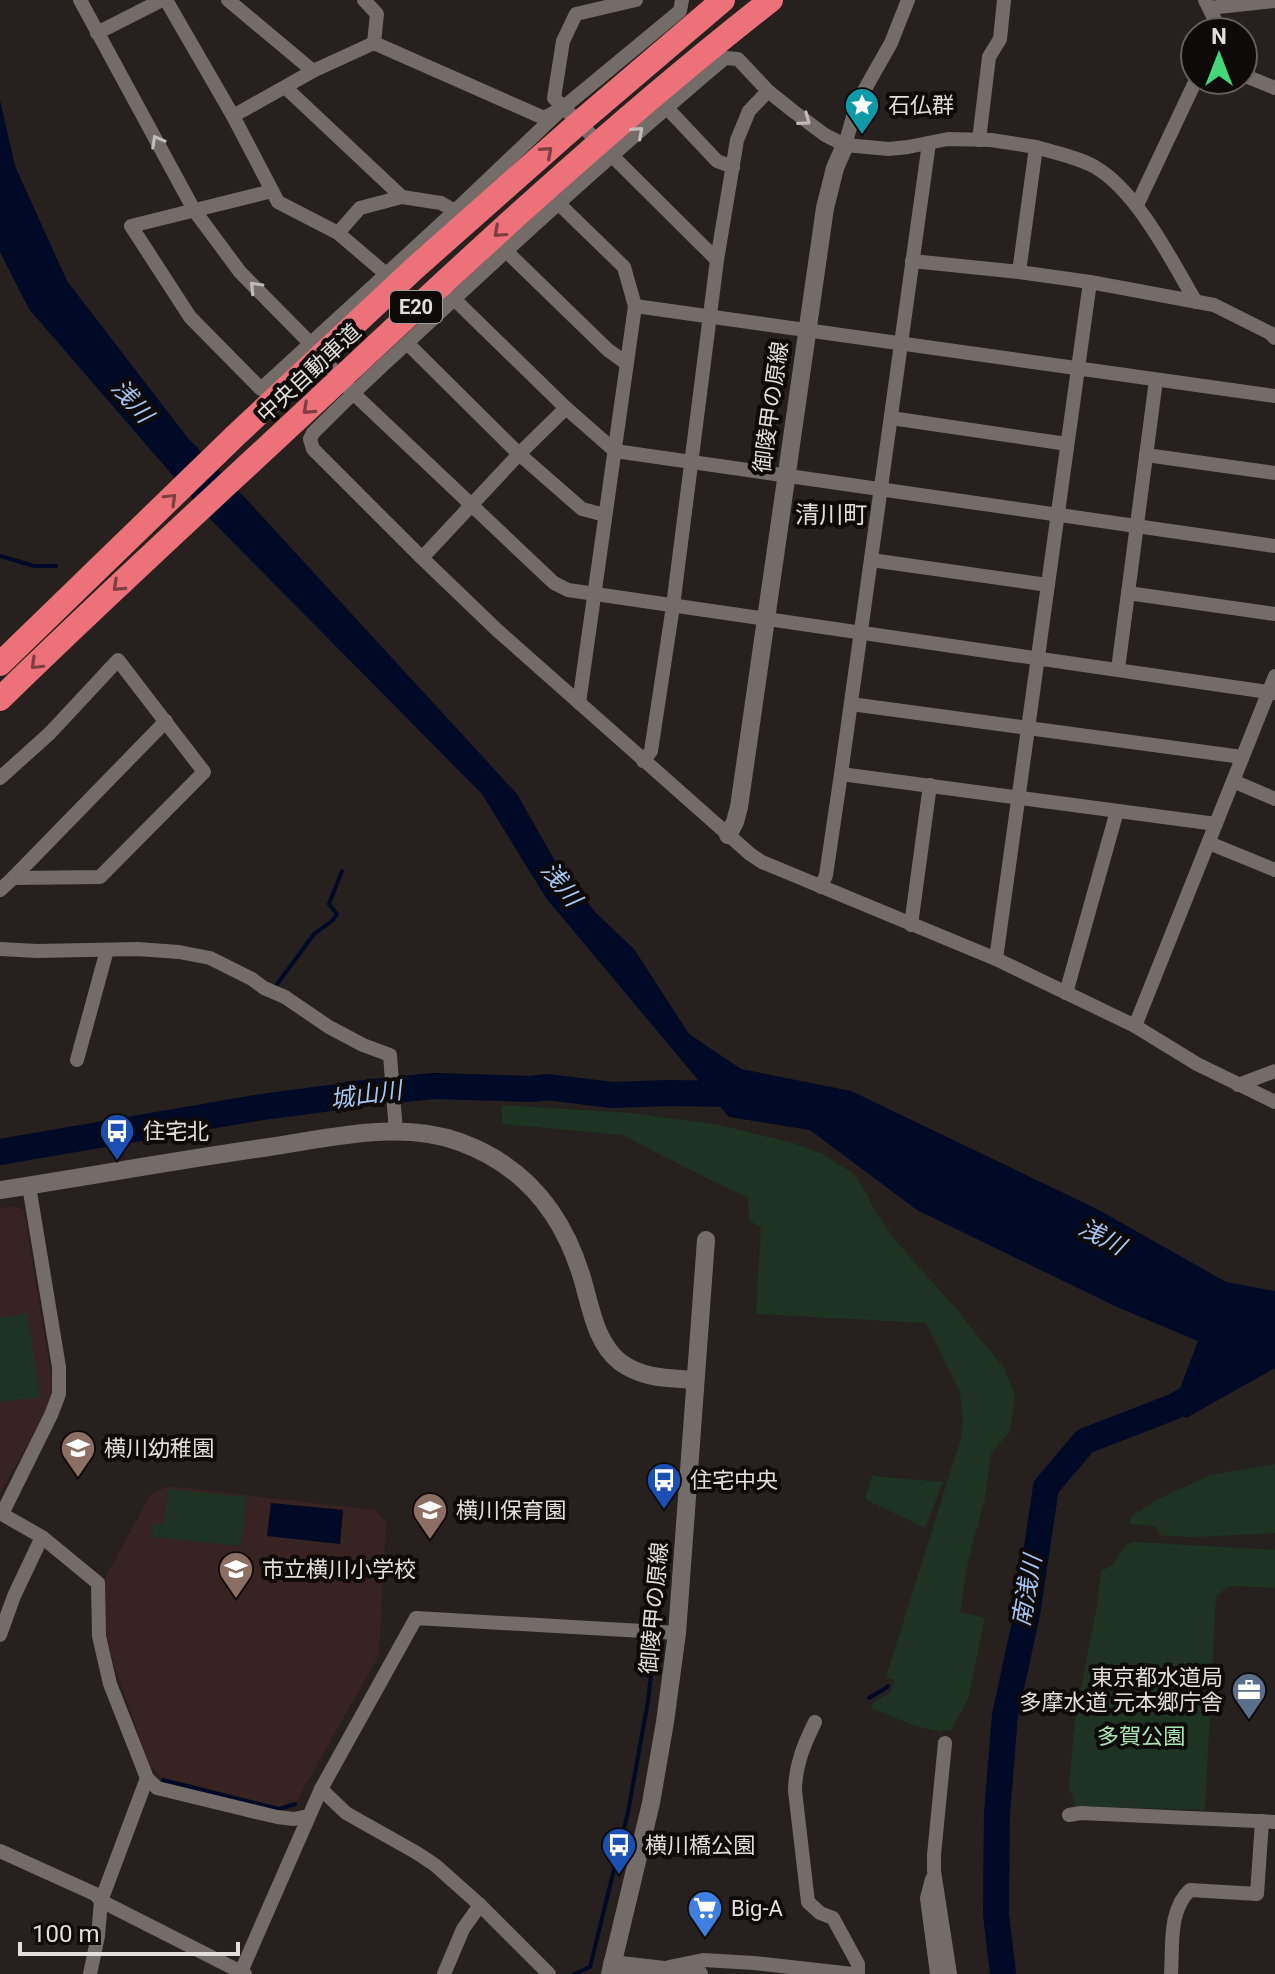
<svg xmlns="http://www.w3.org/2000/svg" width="1275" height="1974" viewBox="0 0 1275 1974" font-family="Roboto,'Noto Sans JP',sans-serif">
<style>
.education{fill:#362322}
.green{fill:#1e3321}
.water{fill:#000926}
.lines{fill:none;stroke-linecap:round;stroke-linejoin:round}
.stream{stroke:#000926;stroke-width:4}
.river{stroke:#000926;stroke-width:26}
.minor{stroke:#736c69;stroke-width:14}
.tertiary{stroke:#736c69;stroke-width:18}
.motorway{stroke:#ed7179;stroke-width:24}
.oneway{stroke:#c1bcba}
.oneway2{stroke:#7d3e41}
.labels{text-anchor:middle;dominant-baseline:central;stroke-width:8;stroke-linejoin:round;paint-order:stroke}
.shield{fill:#0d0a09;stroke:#a29e9d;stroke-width:2}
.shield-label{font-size:20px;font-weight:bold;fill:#e2dedc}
.poi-label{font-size:22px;fill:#e2dedc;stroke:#0d0a09;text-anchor:start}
.street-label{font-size:22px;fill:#e2dedc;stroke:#0d0a09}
.park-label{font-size:22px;fill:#a9e6b1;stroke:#0d0a09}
.water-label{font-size:24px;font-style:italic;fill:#a4c5f5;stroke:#0d0a09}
.neighbourhood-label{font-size:24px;fill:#e2dedc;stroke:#0d0a09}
</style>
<rect width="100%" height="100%" fill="#26201e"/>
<!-- education -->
<g class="education">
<polygon points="15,1206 24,1212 51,1375 51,1395 44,1414 0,1494 0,1208"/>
<polygon points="169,1486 375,1510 386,1521 379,1655 295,1804 279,1809 163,1780 149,1764 113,1662 105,1628 105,1578 151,1494"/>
</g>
<!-- green -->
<g class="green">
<polygon points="502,1105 630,1113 714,1124 790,1142 823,1154 855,1175 866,1192 876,1213 896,1241 953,1305 1004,1368 1015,1396 1010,1432 991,1453 985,1498 968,1560 960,1612 985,1618 968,1699 951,1731 942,1730 941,1732 915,1726 871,1708 873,1703 891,1692 895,1680 886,1677 960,1441 963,1421 960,1392 926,1323 756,1314 761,1228 749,1220 748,1198 684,1167 623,1135 502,1124"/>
<polygon points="27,1313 40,1397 0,1402 0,1318"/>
<polygon points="1275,1464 1275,1533 1198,1537 1162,1536 1154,1526 1130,1524 1131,1517 1158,1499 1210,1475"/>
<polygon points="872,1476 943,1482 925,1528 865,1499"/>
<polygon points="168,1489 246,1497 241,1546 152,1537 153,1524 164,1525"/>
<polygon points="1134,1542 1275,1550 1275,1588 1229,1586 1216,1596 1205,1810 1076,1806 1069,1787 1075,1719 1096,1610 1101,1571 1113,1564 1127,1544"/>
</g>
<!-- water -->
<g class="water">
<polygon points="0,100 15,166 67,281 187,437 247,500 517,794 555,861 596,913 634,949 689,1034 741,1069 851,1091 1097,1209 1226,1282 1275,1291 1275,1368 1186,1418 1173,1407 1198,1341 1117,1307 917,1210 810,1130 729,1117 546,898 482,794 212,521 29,309 0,252"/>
<polygon points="271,1503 343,1510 340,1544 267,1536"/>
</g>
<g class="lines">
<!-- stream -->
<g class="stream">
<polyline points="0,556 34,566 56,566"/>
<polyline points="275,987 314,934 332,921 337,914 329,904 342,871"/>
<polyline points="869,1698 886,1688 888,1686"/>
<polyline points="163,1780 279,1809 295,1804"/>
<polyline points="574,1974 590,1967 628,1812 648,1701 653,1656"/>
</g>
<!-- river -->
<g class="river">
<polyline points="0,1152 262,1107 338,1097 346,1095 433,1086 532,1089 547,1087 612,1095 667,1093 736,1094 772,1097"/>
<polyline points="1003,1974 996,1914 997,1813 1005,1715 1027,1614 1046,1487 1085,1441 1173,1407 1203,1391"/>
</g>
<!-- minor -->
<g class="minor">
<polyline points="80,0 194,210 240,272 310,343 353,393 554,583 568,590 1275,693"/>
<polyline points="166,0 233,116 278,202 338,233 386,274"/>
<polyline points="228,0 313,71 374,43 544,118 557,111"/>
<polyline points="364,0 377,14 374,43"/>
<polyline points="636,0 576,14 563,41 554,98 717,260 673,606 651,751 643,761"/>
<polyline points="1205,0 1221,32"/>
<polyline points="1209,8 1275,1"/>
<polyline points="97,33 162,0"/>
<polyline points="1243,75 1275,88"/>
<polyline points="286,88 402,197"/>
<polyline points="667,108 717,161 733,167"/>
<polyline points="233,116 313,71"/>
<polyline points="979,140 989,57 1000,39 1004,0"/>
<polyline points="845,145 857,103 891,43 908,0"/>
<path d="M1036,147C1055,153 1078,157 1095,167C1138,192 1171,260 1196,302"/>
<polyline points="272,191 131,226 190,317 261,389 455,211 564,107 680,11 682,0"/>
<polyline points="558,203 624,267 635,306 579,703"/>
<polyline points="1137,205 1196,80"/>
<polyline points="338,233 360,208 402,197 441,203 455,211"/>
<polyline points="506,251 608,350 626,363"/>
<polyline points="717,260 737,140 749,111 768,91"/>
<polyline points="912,261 1019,272"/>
<polyline points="453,298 566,408 615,451 1275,546"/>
<polyline points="635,306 1275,396"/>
<path d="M1275,338L1270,333L1214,305L1090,282L1019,272L1036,147L991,140L948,139L908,147L889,149L845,145L825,135L793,111L768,91L738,59L725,58C616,150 510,246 406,344C374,373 343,403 313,433L310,439L313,449L422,558L497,630L750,854L762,862L996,959L1135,1026L1197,1064L1275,1102"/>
<polyline points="407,343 519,454 582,509 605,515"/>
<polyline points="891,418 1067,444"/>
<polyline points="1146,455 1275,473"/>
<polyline points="422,558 519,454 566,408"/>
<polyline points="871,560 1048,585"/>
<polyline points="1128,593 1275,614"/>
<polyline points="1118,669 1156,380"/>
<polyline points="851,704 1242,757"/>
<polyline points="841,774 1216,824"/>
<polyline points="0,778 50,733 118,660 204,772 100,877 13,878 0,890"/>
<polyline points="1233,781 1275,799"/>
<polyline points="1209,843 1275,870"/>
<polyline points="13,878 166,721"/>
<polyline points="821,887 826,875 841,774 929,143"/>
<polyline points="911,925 930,785"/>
<polyline points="0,949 37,951 137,949 179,952 210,958 252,979 264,988 285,997 329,1027 363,1045 390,1055 396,1132"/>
<polyline points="996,959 1090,282"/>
<polyline points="1066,993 1117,811"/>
<polyline points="1135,1026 1275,676"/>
<polyline points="77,1060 107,950"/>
<polyline points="1238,1085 1275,1071"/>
<polyline points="0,1513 42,1537 98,1583 99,1636 110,1684 147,1778 157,1788 277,1817 294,1819 308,1816"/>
<polyline points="2,1514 51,1415 59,1394 59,1367 29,1186"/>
<polyline points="0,1635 14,1596 42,1537"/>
<path d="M815,1722C804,1744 795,1766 795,1791L808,1902L820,1913L833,1918L858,1964V1974"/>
<polyline points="945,1743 934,1855 934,1871 950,1974"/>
<polyline points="321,1789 346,1813 417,1853 435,1865 480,1905 549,1974"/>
<polyline points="1069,1815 1081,1813 1275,1822"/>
<polyline points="0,1851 95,1894 101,1901 245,1974"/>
<polyline points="932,1879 927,1898 937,1974"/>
<polyline points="669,1967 703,1960 754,1963 853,1974"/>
<polyline points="90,1974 98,1936 101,1901 147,1778"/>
<polyline points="240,1974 321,1789 416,1618 677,1633"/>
<polyline points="444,1974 463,1929 480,1905"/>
<path d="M1171,1974C1173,1947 1168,1910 1190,1890L1257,1894L1262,1821"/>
</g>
<!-- tertiary -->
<g class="tertiary">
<polyline points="728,835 735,822 739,807 825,208 835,168 845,145"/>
<path d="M0,1190C90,1176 179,1160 269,1147C330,1138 400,1120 460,1142C526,1166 564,1215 583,1281C591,1309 596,1343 620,1362C643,1379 669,1378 695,1380"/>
<polyline points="612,1964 699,1974"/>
<polyline points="610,1974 651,1803 665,1722 677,1633 706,1240"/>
</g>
<!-- motorway -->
<g class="motorway">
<polyline points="0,664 236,435 416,267 573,128 723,0"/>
<path d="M0,699C105,596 214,497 322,396C467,260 614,123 771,0"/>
</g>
</g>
<!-- one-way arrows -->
<defs><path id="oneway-chevron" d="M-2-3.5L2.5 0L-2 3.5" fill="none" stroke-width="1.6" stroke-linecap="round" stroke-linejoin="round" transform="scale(2)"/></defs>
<g class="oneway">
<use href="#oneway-chevron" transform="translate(805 120) rotate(36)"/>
<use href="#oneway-chevron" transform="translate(638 132) rotate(-41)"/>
<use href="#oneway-chevron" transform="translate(157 141) rotate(-119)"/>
<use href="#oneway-chevron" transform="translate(255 287) rotate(-134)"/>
</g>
<g class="oneway2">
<use href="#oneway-chevron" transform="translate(547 152) rotate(-41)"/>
<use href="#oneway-chevron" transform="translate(499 232) rotate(138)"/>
<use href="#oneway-chevron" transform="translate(308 409) rotate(137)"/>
<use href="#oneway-chevron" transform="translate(171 499) rotate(-44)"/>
<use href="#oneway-chevron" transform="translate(118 586) rotate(137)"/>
<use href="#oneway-chevron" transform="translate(36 664) rotate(136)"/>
</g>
<!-- icons -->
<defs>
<g id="sight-pin" transform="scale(1.8)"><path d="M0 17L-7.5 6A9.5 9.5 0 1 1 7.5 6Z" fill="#0f9aa8" stroke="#0d0a09"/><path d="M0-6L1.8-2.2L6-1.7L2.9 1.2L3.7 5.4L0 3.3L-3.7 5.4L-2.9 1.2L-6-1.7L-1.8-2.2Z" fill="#fff"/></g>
<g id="bus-pin" transform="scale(1.8)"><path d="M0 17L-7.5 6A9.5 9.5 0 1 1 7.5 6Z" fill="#1a4fb4" stroke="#0d0a09"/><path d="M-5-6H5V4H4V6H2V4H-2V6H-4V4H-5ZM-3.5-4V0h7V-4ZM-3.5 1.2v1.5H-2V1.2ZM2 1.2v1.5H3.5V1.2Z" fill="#fff"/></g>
<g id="school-pin" transform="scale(1.8)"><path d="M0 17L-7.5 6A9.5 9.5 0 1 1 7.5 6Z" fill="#8d6e63" stroke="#0d0a09"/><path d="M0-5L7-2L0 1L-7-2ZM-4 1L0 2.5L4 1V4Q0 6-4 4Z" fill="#fff"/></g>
<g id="office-pin" transform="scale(1.8)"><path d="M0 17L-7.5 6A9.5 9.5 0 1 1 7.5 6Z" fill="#5c6f8a" stroke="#0d0a09"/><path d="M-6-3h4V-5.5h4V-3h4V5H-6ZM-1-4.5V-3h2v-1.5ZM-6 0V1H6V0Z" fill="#fff"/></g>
<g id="supermarket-pin" transform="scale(1.8)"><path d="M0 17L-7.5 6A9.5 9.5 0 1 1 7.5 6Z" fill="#3f7fe0" stroke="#0d0a09"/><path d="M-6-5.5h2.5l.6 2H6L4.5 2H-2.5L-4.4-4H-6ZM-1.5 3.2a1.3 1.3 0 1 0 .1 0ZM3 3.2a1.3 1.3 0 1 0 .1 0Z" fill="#fff"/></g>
</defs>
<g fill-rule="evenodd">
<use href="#sight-pin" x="862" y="105"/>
<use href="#bus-pin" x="117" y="1131"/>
<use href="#school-pin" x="78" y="1448"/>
<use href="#bus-pin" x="664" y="1480"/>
<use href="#school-pin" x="430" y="1510"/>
<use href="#school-pin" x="236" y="1569"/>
<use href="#office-pin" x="1249" y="1690"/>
<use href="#bus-pin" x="619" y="1845"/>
<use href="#supermarket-pin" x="705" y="1908"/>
</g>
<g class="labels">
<!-- shield labels -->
<rect class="shield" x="390" y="291" width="52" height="32" rx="6"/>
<g class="shield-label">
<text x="416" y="307">E20</text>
</g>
<!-- poi labels -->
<g class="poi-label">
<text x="888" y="105">石仏群</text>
<text x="143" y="1131">住宅北</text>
<text x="104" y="1448">横川幼稚園</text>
<text x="690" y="1480">住宅中央</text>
<text x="456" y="1510">横川保育園</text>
<text x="262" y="1569">市立横川小学校</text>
<text x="1223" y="1677" text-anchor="end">東京都水道局<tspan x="1223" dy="25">多摩水道 元本郷庁舎</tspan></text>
<text x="645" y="1845">横川橋公園</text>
<text x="731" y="1908">Big-A</text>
</g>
<!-- street labels -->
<g class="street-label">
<text transform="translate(309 373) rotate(-43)">中央自動車道</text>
<text transform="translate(771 407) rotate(-82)">御陵甲の原線</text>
<text transform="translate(654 1608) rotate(-85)">御陵甲の原線</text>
</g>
<!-- park labels -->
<g class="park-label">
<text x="1141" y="1736">多賀公園</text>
</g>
<!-- water labels -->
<g class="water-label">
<text transform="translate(132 401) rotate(49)">浅川</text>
<text transform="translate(561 884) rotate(52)">浅川</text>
<text transform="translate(366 1095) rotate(-8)">城山川</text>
<text transform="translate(1102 1237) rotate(28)">浅川</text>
<text transform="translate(1027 1591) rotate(-80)">南浅川</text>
</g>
<!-- neighbourhood labels -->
<g class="neighbourhood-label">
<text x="831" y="515">清川町</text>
</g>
</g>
<!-- north arrow -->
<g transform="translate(1219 56)"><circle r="38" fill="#0d0a09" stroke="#625f5d" stroke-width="2"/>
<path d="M0-6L14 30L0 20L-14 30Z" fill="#44d77a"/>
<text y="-12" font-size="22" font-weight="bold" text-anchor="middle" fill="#e2dedc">N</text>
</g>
<!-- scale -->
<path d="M20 1942v12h218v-12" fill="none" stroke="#e2dedc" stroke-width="4"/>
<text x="32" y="1942" font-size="24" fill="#e2dedc" stroke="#0d0a09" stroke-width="6" paint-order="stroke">100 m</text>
</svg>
